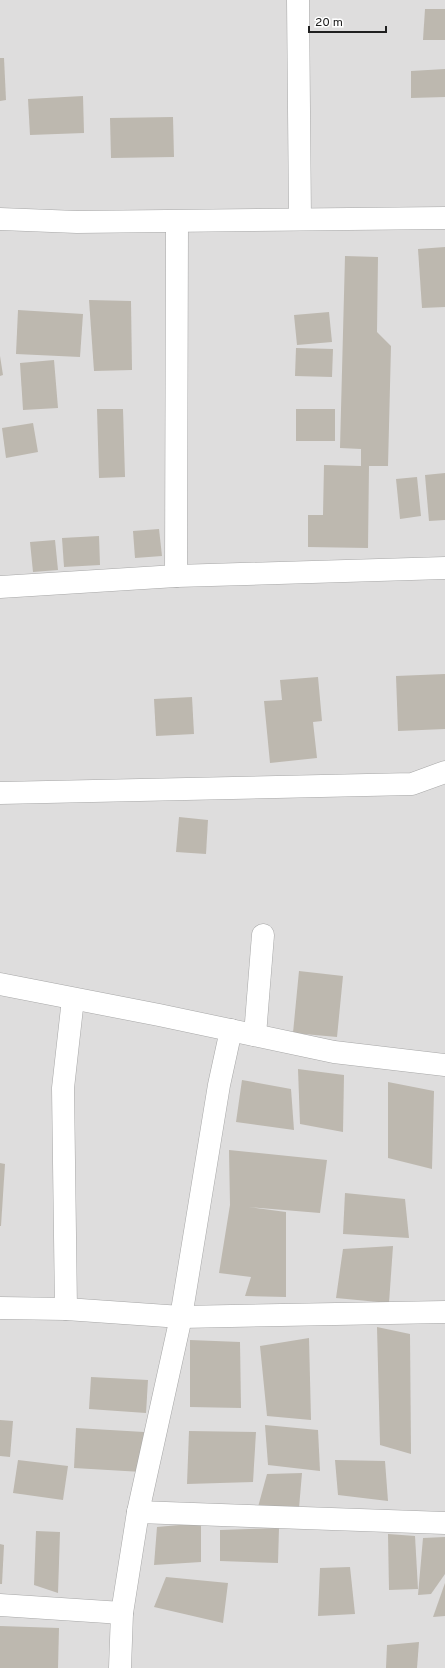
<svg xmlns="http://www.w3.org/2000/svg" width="445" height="1668" viewBox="0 0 445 1668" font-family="Overpass,sans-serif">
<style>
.residential{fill:#dedddd}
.building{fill:#bdb8af}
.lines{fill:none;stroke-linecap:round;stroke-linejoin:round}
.minor-casing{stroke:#a7a7a7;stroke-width:23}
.tertiary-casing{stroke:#a7a7a7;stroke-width:23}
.minor{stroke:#fff;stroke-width:22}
.tertiary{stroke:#fff;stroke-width:22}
</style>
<rect width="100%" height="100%" fill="#f0efe6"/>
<!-- residential -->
<rect class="residential" x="0" y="0" width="445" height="1668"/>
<!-- building -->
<g class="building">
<polygon points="425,9 445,9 445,40 423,40"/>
<polygon points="0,58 4,58 6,100 0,101"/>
<polygon points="445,69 445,97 411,98 411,71"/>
<polygon points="83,96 84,133 30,135 28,99"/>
<polygon points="173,117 174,157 111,158 110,118"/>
<polygon points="445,247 445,307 422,308 418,249"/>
<polygon points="345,256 378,257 377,332 391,346 388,466 369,466 368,548 308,547 308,515 323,515 324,465 361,466 361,449 340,448"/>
<polygon points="89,300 131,301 132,370 94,371"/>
<polygon points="18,310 83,314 80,357 16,354"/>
<polygon points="329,312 332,342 297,345 294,315"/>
<polygon points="296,348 333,349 332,377 295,376"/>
<polygon points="0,356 3,375 0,376"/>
<polygon points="54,360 58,408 23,410 20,363"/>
<polygon points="97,409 123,409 125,477 99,478"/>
<rect x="296" y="409" width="39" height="32"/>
<polygon points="33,423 38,452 6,458 2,428"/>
<polygon points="445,473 445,520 429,521 425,475"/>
<polygon points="417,477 421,516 400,519 396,479"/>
<polygon points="159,529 162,556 135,558 133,531"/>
<polygon points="99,536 100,565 64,567 62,538"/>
<polygon points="55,540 58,570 33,572 30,542"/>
<polygon points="445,674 445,729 398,731 396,676"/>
<polygon points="318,677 322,721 313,722 317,758 270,763 264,701 282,700 280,680"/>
<polygon points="192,697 194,734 156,736 154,699"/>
<polygon points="179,817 208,820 206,854 176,852"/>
<polygon points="299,971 343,976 337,1037 293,1033"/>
<polygon points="298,1069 344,1075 343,1132 300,1124"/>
<polygon points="242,1080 291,1089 294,1130 236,1122"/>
<polygon points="388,1082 434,1091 432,1169 388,1158"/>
<polygon points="229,1150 327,1160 320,1213 248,1207 286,1212 286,1297 245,1296 251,1277 219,1273 230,1205"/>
<polygon points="0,1163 5,1164 1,1226 0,1226"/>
<polygon points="345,1193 405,1199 409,1238 343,1234"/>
<polygon points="393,1246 389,1303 336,1298 343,1249"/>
<polygon points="377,1327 410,1334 411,1454 380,1445"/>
<polygon points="309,1338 311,1420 267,1416 260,1346"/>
<polygon points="190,1340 240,1342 241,1408 190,1407"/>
<polygon points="91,1377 148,1380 146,1413 89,1409"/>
<polygon points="0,1420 13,1421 10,1457 0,1456"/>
<polygon points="265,1425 318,1430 320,1471 268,1465"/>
<polygon points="76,1428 144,1432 142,1472 74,1468"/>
<polygon points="189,1431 256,1432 253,1482 187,1484"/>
<polygon points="18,1460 68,1466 63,1500 13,1493"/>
<polygon points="335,1460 385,1461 388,1501 338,1495"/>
<polygon points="302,1473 299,1508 258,1507 267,1474"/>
<polygon points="201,1523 201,1562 154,1565 157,1527"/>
<polygon points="279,1528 278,1563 220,1561 220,1530"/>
<polygon points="36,1531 60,1532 58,1593 34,1585"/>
<polygon points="388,1534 415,1536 418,1589 389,1590"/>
<polygon points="445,1537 445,1574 431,1594 418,1595 423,1538"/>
<polygon points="0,1544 4,1545 2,1584 0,1584"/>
<polygon points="350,1567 355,1614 318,1616 320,1568"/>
<polygon points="166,1577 228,1583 223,1623 154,1607"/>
<polygon points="445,1583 445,1616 433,1617"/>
<polygon points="0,1626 59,1628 58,1668 0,1668"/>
<polygon points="419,1642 417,1668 386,1668 387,1645"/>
</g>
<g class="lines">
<!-- minor casing -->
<g class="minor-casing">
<g id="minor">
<polyline points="298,0 300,219"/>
<polyline points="0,219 77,222 445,218"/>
<polyline points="176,576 177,222"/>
<polyline points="0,587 176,576 445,568"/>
<polyline points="0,793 412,784 445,772"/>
<polyline points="0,984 159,1015 334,1052 445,1065"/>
<polyline points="255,1035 263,935"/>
<polyline points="66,1309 63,1088 73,999"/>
<polyline points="138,1512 445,1523"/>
<polyline points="0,1605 122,1613"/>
<polyline points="120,1668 122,1613 138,1512 181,1317 219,1085 231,1030"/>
</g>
</g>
<!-- tertiary casing -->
<g class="tertiary-casing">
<polyline id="tertiary" points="0,1308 66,1309 181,1317 445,1312"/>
</g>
<!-- minor -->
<use href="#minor" class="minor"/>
<!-- tertiary -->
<use href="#tertiary" class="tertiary"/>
</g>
<!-- scale -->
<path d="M309 26v6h77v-6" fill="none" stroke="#202020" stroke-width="2"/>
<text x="315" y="26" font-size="12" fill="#202020" stroke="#ffffff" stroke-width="3" paint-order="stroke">20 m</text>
</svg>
